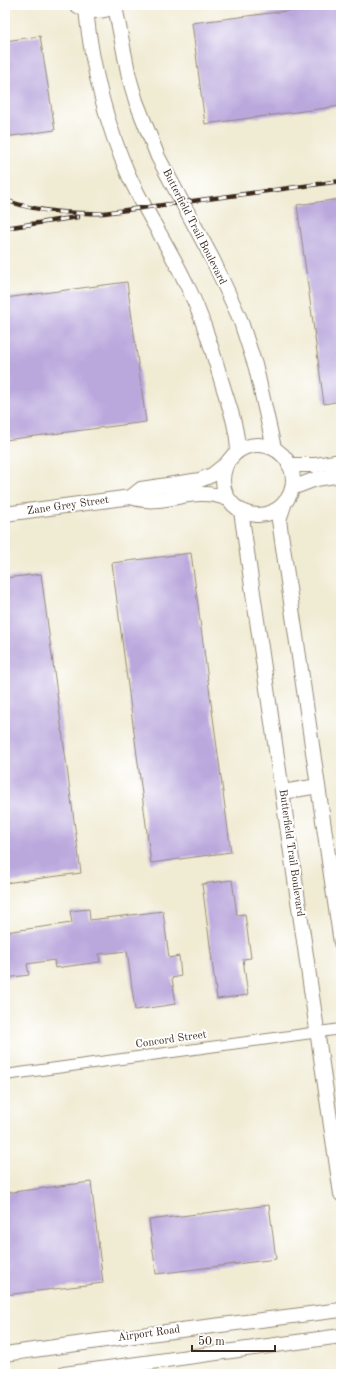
<svg xmlns="http://www.w3.org/2000/svg" width="346" height="1379" viewBox="0 0 346 1379" font-family="'Old Standard TT',serif">
<style>
.building{fill:#baa8dd}
.lines{fill:none;stroke-linecap:round;stroke-linejoin:round}
.street-casing{stroke:#968a78;stroke-width:12}
.secondary-casing{stroke:#968a78;stroke-width:16}
.street{stroke:#fff;stroke-width:10}
.secondary{stroke:#fff;stroke-width:14}
.rail-casing{stroke:#3b2a1e;stroke-width:4.5}
.rail{stroke:#fff;stroke-width:3;stroke-dasharray:9;stroke-linecap:butt}
.labels{text-anchor:middle;dominant-baseline:central;stroke-width:4;stroke-linejoin:round;paint-order:stroke}
.street-label{font-size:11px;fill:#3b2a1e;stroke:#fff}
</style>
<rect width="100%" height="100%" fill="#fff"/>
<filter id="ink" filterUnits="userSpaceOnUse"><feTurbulence type="fractalNoise" baseFrequency=".025" numOctaves="2"/><feDisplacementMap in="SourceGraphic" scale="8" xChannelSelector="R" yChannelSelector="G"/><feConvolveMatrix kernelMatrix="1 2 1 2 8 2 1 2 1" color-interpolation-filters="sRGB"/></filter>
<filter id="wash" filterUnits="userSpaceOnUse"><feTurbulence type="fractalNoise" baseFrequency=".012" numOctaves="4" result="noise"/><feDisplacementMap in="SourceGraphic" scale="16" xChannelSelector="R" yChannelSelector="G"/><feGaussianBlur stdDeviation="0.9" result="paint"/><feColorMatrix in="noise" values="0 0 0 0 0 0 0 0 0 0 0 0 0 0 0 0 0 1.4 0 .05"/><feComposite in="paint" operator="in"/></filter>
<g filter="url(#wash)">
<rect width="100%" height="100%" fill="#f0ebd3"/>
<g id="blocks">
<!-- building -->
<g class="building">
<polygon points="334,5 341,5 341,106 205,124 192,23"/>
<polygon points="40,36 55,130 5,137 5,41"/>
<polygon points="341,199 341,401 324,404 297,205"/>
<polygon points="127,282 146,422 5,440 5,298"/>
<polygon points="191,553 231,852 151,863 112,563"/>
<polygon points="41,574 81,873 5,883 5,578"/>
<polygon points="232,880 237,915 245,914 251,958 243,959 248,995 217,999 202,884"/>
<polygon points="89,909 90,920 163,911 169,958 179,956 181,976 172,978 176,1004 135,1010 127,951 99,954 100,962 55,968 54,960 27,964 29,975 5,978 5,932 72,923 70,911"/>
<polygon points="91,1182 103,1283 5,1295 5,1193"/>
<polygon points="269,1205 276,1259 156,1274 149,1220"/>
</g>
</g>
</g>
<g filter="url(#ink)">
<use href="#blocks" fill-opacity="0" stroke="#968a78" stroke-width="1"/>
<g class="lines">
<!-- street casing -->
<g class="street-casing">
<polyline id="street" points="5,1075 341,1029"/>
</g>
<!-- secondary casing -->
<g class="secondary-casing">
<g id="secondary">
<path d="M76,5C89,13 104,13 117,5"/>
<polyline points="115,6 129,77 136,101 158,157 213,260 240,319 256,368 274,448"/>
<path d="M86,10C92,67 106,124 129,176C146,213 169,247 186,283C202,315 212,349 222,383C229,406 237,426 238,450"/>
<circle cx="258" cy="480" r="35"/>
<polyline points="289,465 316,465 341,461"/>
<polyline points="292,488 316,479 341,475"/>
<polyline points="131,497 141,489 200,480 212,475 226,464"/>
<polyline points="285,502 279,520 341,943"/>
<polyline points="241,511 341,1194"/>
<path d="M5,514L131,497C164,509 191,484 228,499"/>
<polyline points="283,792 318,786"/>
<polyline points="5,1354 141,1335 341,1310"/>
<polyline points="64,1374 341,1336"/>
</g>
</g>
<!-- street -->
<use href="#street" class="street"/>
<!-- secondary -->
<use href="#secondary" class="secondary"/>
<!-- rail casing -->
<g class="rail-casing">
<g id="rail">
<path d="M5,200C37,212 70,214 104,213L341,181"/>
<polyline points="5,228 78,217"/>
</g>
</g>
<!-- rail -->
<use href="#rail" class="rail"/>
</g>
</g>
<g class="labels">
<!-- street labels -->
<g class="street-label">
<text transform="translate(194 227) rotate(63)">Butterfield Trail Boulevard</text>
<text transform="translate(68 506) rotate(-8)">Zane Grey Street</text>
<text transform="translate(291 853) rotate(82)">Butterfield Trail Boulevard</text>
<text transform="translate(171 1040) rotate(-8)">Concord Street</text>
<text transform="translate(149 1334) rotate(-8)">Airport Road</text>
</g>
</g>
<!-- margin -->
<rect width="346" height="1379" fill="none" stroke="#fff" stroke-width="20"/>
<!-- scale -->
<path d="M192 1345v6h83v-6" fill="none" stroke="#3b2a1e" stroke-width="2"/>
<text x="198" y="1345" font-size="12" fill="#3b2a1e" stroke="#ffffff" stroke-width="3" paint-order="stroke">50 m</text>
</svg>
